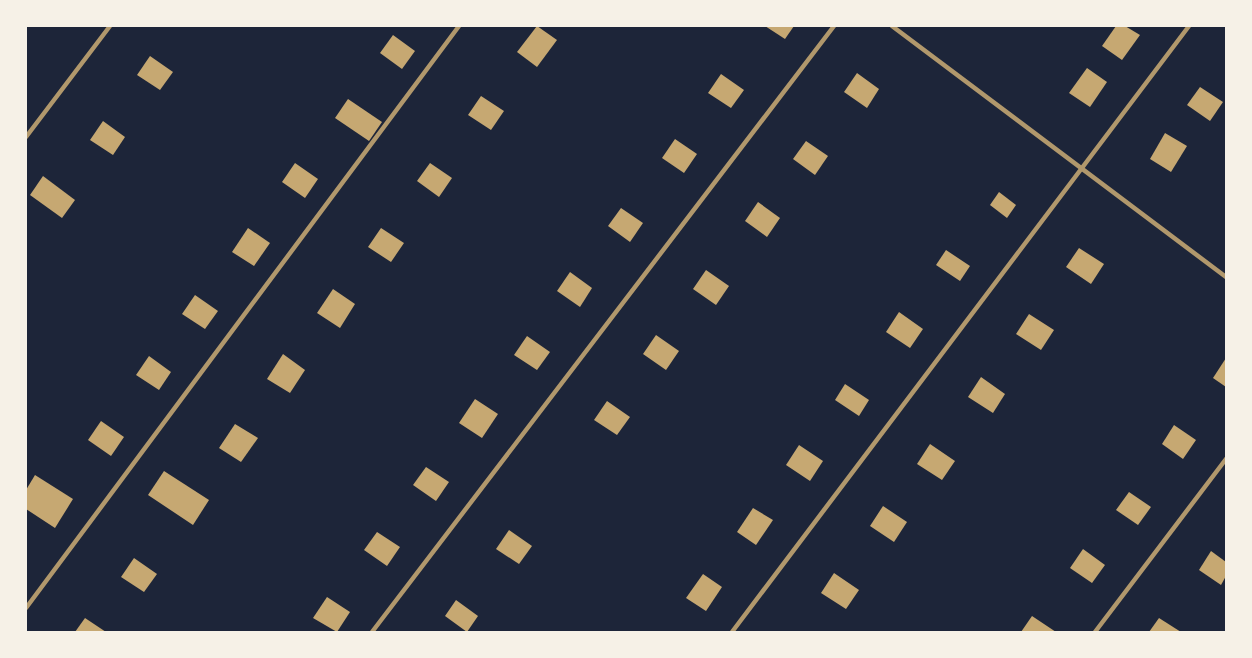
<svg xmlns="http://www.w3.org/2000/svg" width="1252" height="658" viewBox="0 0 1252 658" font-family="Overpass,sans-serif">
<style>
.green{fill:#1d2539}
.building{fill:#c6a872}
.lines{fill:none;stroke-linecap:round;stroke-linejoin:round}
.service{stroke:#b1986c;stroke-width:4.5}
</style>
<rect width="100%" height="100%" fill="#14213d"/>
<!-- green -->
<rect class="green" x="26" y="26" width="1200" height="606"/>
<!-- building -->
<g class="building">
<polygon points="537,26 557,40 537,67 517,52"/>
<polygon points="765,26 794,26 785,39"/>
<polygon points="1116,26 1125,26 1140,35 1122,60 1102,46"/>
<polygon points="393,35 415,51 402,69 380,53"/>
<polygon points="150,56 173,72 160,90 137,75"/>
<polygon points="1087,68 1107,82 1090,107 1069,93"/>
<polygon points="857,73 879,89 867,108 844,92"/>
<polygon points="721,74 744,90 731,108 708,93"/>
<polygon points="1200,87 1223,102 1210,121 1187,105"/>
<polygon points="481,96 504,111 491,130 468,115"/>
<polygon points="348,99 382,122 369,141 335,118"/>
<polygon points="103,121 125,137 113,155 90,140"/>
<polygon points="1165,133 1187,146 1171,172 1150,159"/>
<polygon points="675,139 697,154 684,173 662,158"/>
<polygon points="806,141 828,156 815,175 793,159"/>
<polygon points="295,163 318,179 305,198 282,182"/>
<polygon points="430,163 452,178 439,197 417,181"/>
<polygon points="43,176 75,200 62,218 30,195"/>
<polygon points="999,192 1016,205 1007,218 990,205"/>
<polygon points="758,202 780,218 767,237 745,221"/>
<polygon points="621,208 643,223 630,242 608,226"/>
<polygon points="248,228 270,243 254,266 232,252"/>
<polygon points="381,228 404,243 391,262 368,247"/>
<polygon points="1079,248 1104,264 1091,284 1066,267"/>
<polygon points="946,250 970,266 960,281 936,265"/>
<polygon points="706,270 729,286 716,305 693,289"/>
<polygon points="570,272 592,288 580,307 557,291"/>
<polygon points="333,289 355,304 340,328 317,313"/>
<polygon points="195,295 218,311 205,329 182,314"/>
<polygon points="899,312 923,329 910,348 886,332"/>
<polygon points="1029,314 1054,330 1041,350 1016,334"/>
<polygon points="656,335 679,351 666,370 643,354"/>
<polygon points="527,336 550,352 537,370 514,355"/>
<polygon points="283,354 305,370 290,393 267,379"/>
<polygon points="149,356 171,372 159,390 136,375"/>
<polygon points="1226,358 1226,387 1213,378"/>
<polygon points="981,377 1005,394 993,413 968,397"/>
<polygon points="845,384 869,400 859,416 835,400"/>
<polygon points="475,399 498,414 482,438 459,423"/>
<polygon points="607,401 630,417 617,435 594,420"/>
<polygon points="101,421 124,437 111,456 88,440"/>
<polygon points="235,424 258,438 241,462 219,448"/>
<polygon points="1174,425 1196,440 1183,459 1162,444"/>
<polygon points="930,444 955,461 942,480 917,464"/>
<polygon points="799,445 823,461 810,481 786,465"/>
<polygon points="426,467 449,482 436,501 413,485"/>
<polygon points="164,471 209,500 193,525 148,495"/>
<polygon points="35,475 73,499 55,528 26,509 26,490"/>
<polygon points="1129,492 1151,507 1138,525 1116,510"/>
<polygon points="883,506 907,522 894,542 870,526"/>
<polygon points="753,508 773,520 756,545 737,532"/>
<polygon points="509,530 532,546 519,564 496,549"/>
<polygon points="377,532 400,547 387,566 364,550"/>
<polygon points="1083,549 1105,565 1092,583 1070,568"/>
<polygon points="1211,551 1226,562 1226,576 1221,585 1199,570"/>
<polygon points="134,558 157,574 144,592 121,577"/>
<polygon points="834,573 859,590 846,609 821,593"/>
<polygon points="703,574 722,587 706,611 686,598"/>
<polygon points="327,597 350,612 337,632 313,618"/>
<polygon points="456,600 478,616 467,632 445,616"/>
<polygon points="1032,616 1056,632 1021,632"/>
<polygon points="85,618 106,632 75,632"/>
<polygon points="1159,618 1181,632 1149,632"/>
</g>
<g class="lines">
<!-- service -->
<g class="service">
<polyline points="892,26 1226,277"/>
<polyline points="26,137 110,26"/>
<polyline points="26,608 459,26"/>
<polyline points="372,632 834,26"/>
<polyline points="732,632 1189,26"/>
<polyline points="1095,632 1226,459"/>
</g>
</g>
<!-- border -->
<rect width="1252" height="658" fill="none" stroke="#f6f1e7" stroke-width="54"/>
</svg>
